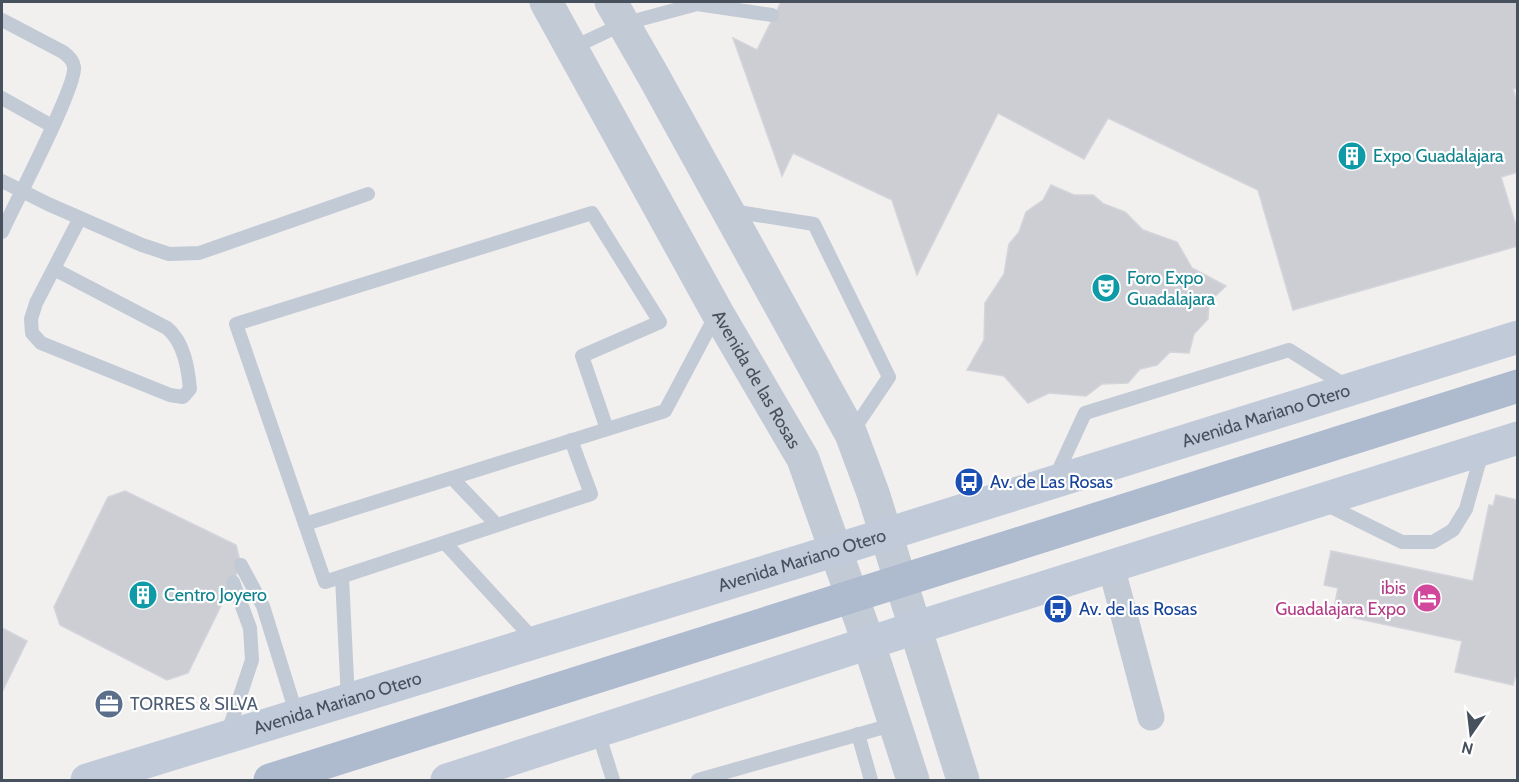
<svg xmlns="http://www.w3.org/2000/svg" width="1519" height="782" viewBox="0 0 1519 782" font-family="Cabin,sans-serif">
<style>
.building{fill:#ccced4;stroke:#d3d5db;stroke-width:1.5}
.lines{fill:none;stroke-linecap:round;stroke-linejoin:round}
.service{stroke:#c2cad5;stroke-width:14}
.minor{stroke:#c2cad5;stroke-width:27}
.tertiary{stroke:#c2cad5;stroke-width:33}
.secondary{stroke:#c1cad9;stroke-width:33}
.primary{stroke:#aebbcf;stroke-width:33}
.labels{text-anchor:middle;dominant-baseline:central;stroke-width:4.5;stroke-linejoin:round;paint-order:stroke}
.culture-label{font-size:18px;fill:#0d838f;stroke:#fff;text-anchor:start}
.street-label{font-size:18px;fill:#47505d;stroke:#fff}
.transit-label{font-size:18px;fill:#164399;stroke:#fff;text-anchor:start}
.hotel-label{font-size:18px;fill:#b23c85;stroke:#fff;text-anchor:end}
.service-label{font-size:18px;fill:#4e5e75;stroke:#fff;text-anchor:start}
</style>
<rect width="100%" height="100%" fill="#f2efef"/>
<!-- building -->
<g class="building">
<polygon points="781,2 1518,2 1518,88 1513,89 1518,104 1518,172 1501,177 1518,232 1518,246 1293,310 1258,190 1108,118 1084,159 998,113 917,275 892,200 793,153 782,176 733,38 757,50"/>
<polygon points="1051,185 1074,195 1093,195 1104,204 1125,212 1143,230 1177,242 1192,268 1226,286 1209,302 1208,319 1194,334 1189,353 1170,352 1157,365 1140,369 1128,383 1102,384 1086,396 1049,393 1028,403 1004,376 967,370 984,340 985,303 1004,274 1009,244 1019,232 1026,212 1043,200"/>
<polygon points="125,491 236,545 241,565 188,673 167,680 60,625 54,607 108,497"/>
<polygon points="1496,495 1517,500 1518,495 1518,666 1513,685 1455,672 1462,641 1340,615 1341,610 1334,608 1338,588 1324,585 1331,551 1473,581 1489,505 1493,506"/>
<polygon points="2,628 27,641 2,692"/>
</g>
<g class="lines">
<!-- service -->
<g class="service">
<path d="M2,20L63,52C69,57 73,60 74,67C77,86 13,207 2,232"/>
<polyline points="572,48 623,24 697,4 772,15"/>
<polyline points="2,98 52,126"/>
<polyline points="2,181 48,204 142,245 169,254 199,253 368,194"/>
<polyline points="732,211 814,224 889,377 852,432"/>
<path d="M54,269L167,328C184,342 188,368 190,389L183,397L170,395L41,343L32,333L31,319L36,303L80,218"/>
<polyline points="571,440 591,494 325,582 236,324 592,213 660,322 582,356 607,429"/>
<polyline points="452,478 497,525"/>
<polyline points="1055,478 1085,413 1289,350 1346,386"/>
<polyline points="1323,503 1402,542 1433,542 1453,530 1466,509 1482,452"/>
<polyline points="305,524 665,411 716,315"/>
<polyline points="445,543 535,641"/>
<polyline points="241,565 263,606 297,716"/>
<polyline points="342,577 348,700"/>
<polyline points="598,732 613,780"/>
<polyline points="858,734 871,780"/>
<polyline points="227,735 252,660 250,628 233,582"/>
<polyline points="698,780 895,724"/>
</g>
<!-- minor -->
<polyline class="minor" points="1111,566 1151,717"/>
<!-- tertiary -->
<g class="tertiary">
<path id="s1" d="M546,2L717,312L803,459L869,644L913,780"/>
<polyline points="611,2 654,77 851,434 873,493 963,780"/>
</g>
<!-- secondary -->
<g class="secondary">
<path id="s2" d="M87,780L807,559L1518,337"/>
<polyline points="447,780 915,628 1518,438"/>
</g>
<!-- primary -->
<polyline class="primary" points="270,780 1518,386"/>
</g>
<!-- icons -->
<defs>
<g id="building-disc" transform="scale(1.5)"><circle r="9.5" fill="#0f9aa8" stroke="#fff"/><path d="M-4-6H4V6H1V3H-1V6H-4ZM-2.5-4.3h1.7v1.8h-1.7ZM.8-4.3h1.7v1.8H.8ZM-2.5-1h1.7V.8h-1.7ZM.8-1h1.7V.8H.8Z" fill="#fff"/></g>
<g id="theatre-disc" transform="scale(1.5)"><circle r="9.5" fill="#0f9aa8" stroke="#fff"/><path d="M-5-5.5Q0-4 5-5.5V0Q5 5 0 6Q-5 5-5 0ZM-3.3-2.5H-1v1.5H-3.3ZM1-2.5H3.3v1.5H1ZM-2.8 1Q0 5.5 2.8 1Z" fill="#fff"/></g>
<g id="bus-disc" transform="scale(1.5)"><circle r="9.5" fill="#1a4fb4" stroke="#fff"/><path d="M-5-6H5V4H4V6H2V4H-2V6H-4V4H-5ZM-3.5-4V0h7V-4ZM-3.5 1.2v1.5H-2V1.2ZM2 1.2v1.5H3.5V1.2Z" fill="#fff"/></g>
<g id="hotel-disc" transform="scale(1.5)"><circle r="9.5" fill="#d1479c" stroke="#fff"/><path d="M-6-4.5h1.5V1H6V5H4.5V3h-9V5H-6ZM-4 0a1.8 1.8 0 1 1 3.6 0ZM.5 0V-2.5h3Q6-2.5 6 0Z" fill="#fff"/></g>
<g id="office-disc" transform="scale(1.5)"><circle r="9.5" fill="#5c6f8a" stroke="#fff"/><path d="M-6-3h4V-5.5h4V-3h4V5H-6ZM-1-4.5V-3h2v-1.5ZM-6 0V1H6V0Z" fill="#fff"/></g>
</defs>
<g fill-rule="evenodd">
<use href="#building-disc" x="1352" y="156"/>
<use href="#theatre-disc" x="1106" y="288"/>
<use href="#bus-disc" x="969" y="482"/>
<use href="#building-disc" x="143" y="595"/>
<use href="#hotel-disc" x="1427" y="598"/>
<use href="#bus-disc" x="1058" y="609"/>
<use href="#office-disc" x="109" y="704"/>
</g>
<g class="labels">
<!-- culture labels -->
<g class="culture-label">
<text x="1373" y="156">Expo Guadalajara</text>
<text x="1127" y="278">Foro Expo<tspan x="1127" dy="21">Guadalajara</tspan></text>
<text x="164" y="595">Centro Joyero</text>
</g>
<!-- street labels -->
<g class="street-label">
<text stroke="none"><textPath href="#s1" startOffset="432">Avenida de las Rosas</textPath></text>
<text stroke="none"><textPath href="#s2" startOffset="1234">Avenida Mariano Otero</textPath></text>
<text stroke="none"><textPath href="#s2" startOffset="748">Avenida Mariano Otero</textPath></text>
<text stroke="none"><textPath href="#s2" startOffset="262">Avenida Mariano Otero</textPath></text>
</g>
<!-- transit labels -->
<g class="transit-label">
<text x="990" y="482">Av. de Las Rosas</text>
<text x="1079" y="609">Av. de las Rosas</text>
</g>
<!-- hotel labels -->
<g class="hotel-label">
<text x="1406" y="588">ibis<tspan x="1406" dy="21">Guadalajara Expo</tspan></text>
</g>
<!-- service labels -->
<g class="service-label">
<text x="130" y="704">TORRES &amp; SILVA</text>
</g>
</g>
<!-- border -->
<rect width="1519" height="782" fill="none" stroke="#47505d" stroke-width="6"/>
<!-- north arrow -->
<g transform="translate(1471 734) rotate(194)" stroke="#ffffff" stroke-width="4.5" paint-order="stroke">
<path d="M0-4.5L10 22L0 15L-10 22Z" fill="#47505d"/>
<text y="-9" font-size="16" font-weight="bold" text-anchor="middle" fill="#47505d">N</text>
</g>
</svg>
